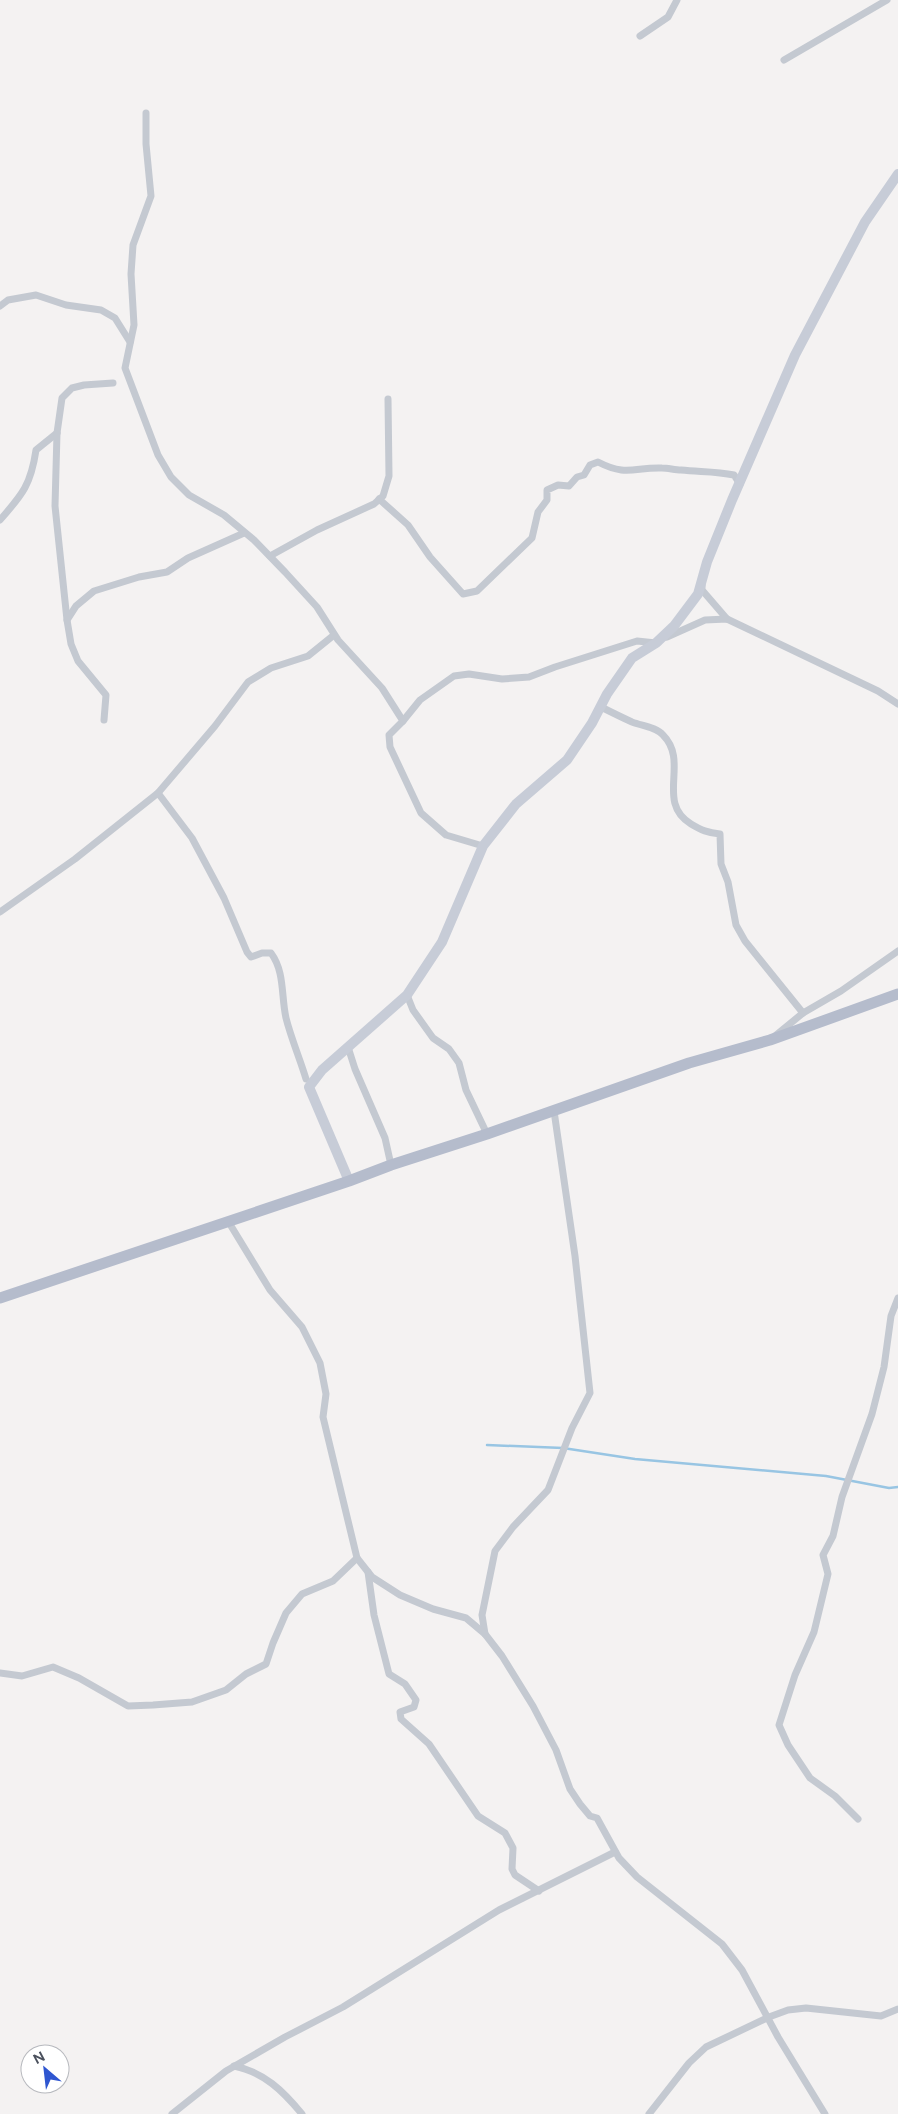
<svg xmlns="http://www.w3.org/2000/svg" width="898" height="2114" viewBox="0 0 898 2114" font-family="Figtree,sans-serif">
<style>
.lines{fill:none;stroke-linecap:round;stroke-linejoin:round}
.stream{stroke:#98c5e3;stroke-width:2.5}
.street{stroke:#c4c9d1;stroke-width:7}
.secondary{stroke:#c7ccd7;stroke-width:10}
.primary{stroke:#b5bccc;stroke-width:11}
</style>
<rect width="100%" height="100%" fill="#f4f2f2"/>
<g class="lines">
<!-- stream -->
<polyline class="stream" points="487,1445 563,1448 635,1459 826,1476 889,1488 898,1487"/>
<!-- street -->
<g class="street">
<polyline points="640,36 668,17 677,0"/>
<polyline points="784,60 887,0"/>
<polyline points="146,113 146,144 151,196 133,245 131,274 134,325 125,368 158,455 171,477 189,495 224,515 254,540 285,572 317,607 338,640 382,688 403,721 389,735 390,747 421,813 446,835 483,846"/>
<polyline points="0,306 8,300 36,295 66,305 101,310 115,318 130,342"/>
<path d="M379,499L408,525L430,557L463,594L477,591L532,538L538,512L547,500V490L558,485L569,486L577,477L584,475L590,465L598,462C627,477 634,467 662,468C668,468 675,470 681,470C700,472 716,471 734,475L740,484"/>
<path d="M0,520C23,494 31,484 36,450L57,433"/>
<polyline points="270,556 317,530 374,504 383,496 389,476 388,399"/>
<polyline points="702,583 702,590 727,619"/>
<polyline points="67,620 55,506 57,433 62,398 72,388 84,385 113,383"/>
<polyline points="667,637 705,620 727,619 878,691 898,704"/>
<path d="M601,707C611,712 621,717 632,722C642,726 656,727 663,735C690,762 655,802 691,824C701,830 708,833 720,834L721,864L728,882L736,925L745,941L803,1013"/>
<polyline points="104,720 106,695 78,661 71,644 67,620 76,606 94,591 139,577 167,572 188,558 244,533"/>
<polyline points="403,721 420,700 454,676 469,674 502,679 529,677 555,667 637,641 656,643"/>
<path d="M158,793L192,838L224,898L247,952L251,957L262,953H271C285,972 281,996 286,1018C291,1038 300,1059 306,1079"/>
<polyline points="0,912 75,859 158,793 215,726 248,682 271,668 308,656 334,635"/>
<polyline points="407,995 413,1010 433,1038 449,1049 459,1063 466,1090 487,1134"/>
<polyline points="775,1036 803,1013 841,991 898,951"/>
<polyline points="348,1047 355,1069 385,1138 391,1165"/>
<polyline points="554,1111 575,1256 590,1393 572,1428 548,1490 513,1527 495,1551 482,1615 485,1634 502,1656 533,1706 556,1750 570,1789 580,1804 590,1816 597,1818 619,1858 637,1877 722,1944 742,1970 778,2037 825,2114"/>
<polyline points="228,1221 270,1290 302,1327 320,1363 326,1394 323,1417 357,1558 372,1577 400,1595 433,1609 466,1618 485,1634"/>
<polyline points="368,1572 374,1615 389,1674 405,1684 416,1700 414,1707 400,1712 401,1719 429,1744 478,1816 505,1833 513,1848 512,1869 515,1875 539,1891"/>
<polyline points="0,1673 22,1676 53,1667 79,1678 128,1706 153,1705 192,1702 226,1690 246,1674 266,1664 273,1643 286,1613 302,1594 333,1581 357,1558"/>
<polyline points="858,1819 835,1796 810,1778 788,1745 779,1725 795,1675 814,1632 828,1574 823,1555 833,1536 842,1497 872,1414 884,1367 891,1316 898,1298"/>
<path d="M234,2066C264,2072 283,2091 302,2114"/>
<polyline points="172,2114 226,2071 285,2037 343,2007 499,1910 615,1852"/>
<polyline points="649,2114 689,2063 706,2047 769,2017 788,2010 806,2008 881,2016 898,2009"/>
</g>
<!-- secondary -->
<polyline class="secondary" points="349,1181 309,1087 322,1070 407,995 442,942 483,846 516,804 567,760 592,723 607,694 632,658 656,643 674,626 698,594 707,562 732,500 795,355 865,222 898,174"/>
<!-- primary -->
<polyline class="primary" points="0,1298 349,1181 391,1165 487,1134 689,1063 770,1040 898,994"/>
</g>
<!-- north arrow -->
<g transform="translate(45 2069) rotate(332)"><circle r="24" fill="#ffffff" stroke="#b7b9be"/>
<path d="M0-4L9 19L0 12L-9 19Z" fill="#2f56d0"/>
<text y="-8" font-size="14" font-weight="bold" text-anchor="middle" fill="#4b515d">N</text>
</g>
</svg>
